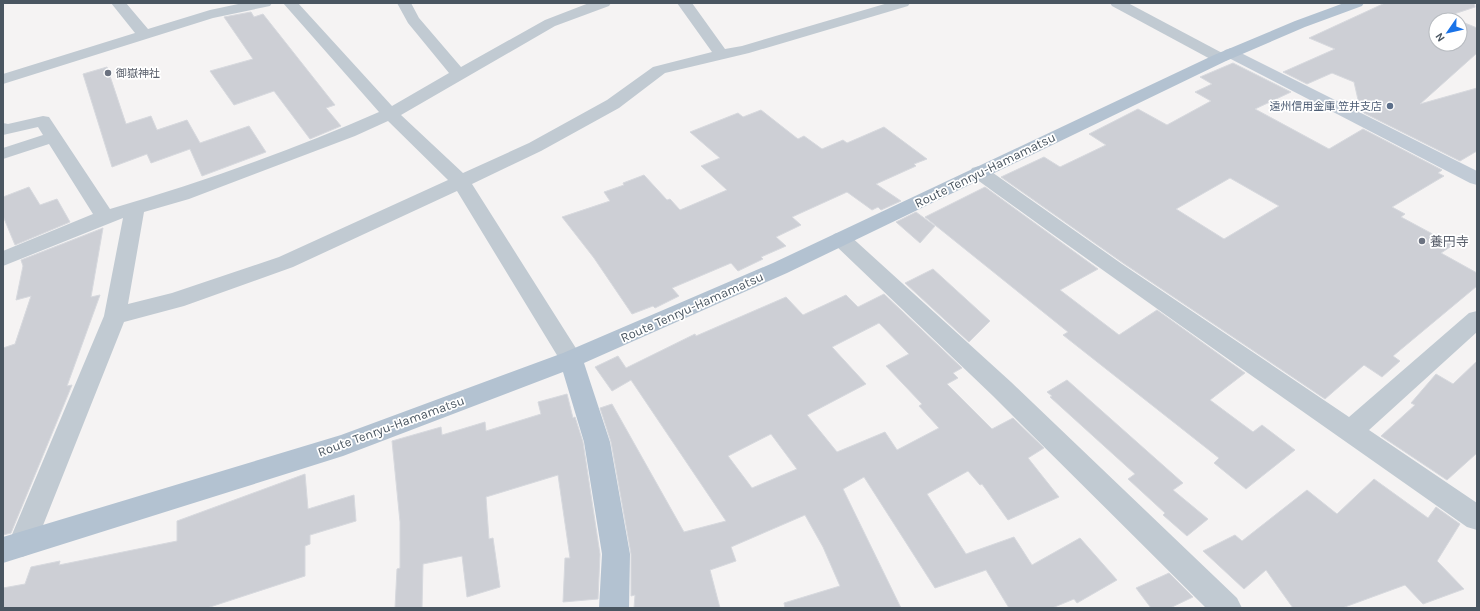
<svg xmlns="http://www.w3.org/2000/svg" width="1480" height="611" viewBox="0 0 1480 611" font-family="Karla,'Noto Sans JP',sans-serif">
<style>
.building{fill:#cdcfd5;stroke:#d7d9de;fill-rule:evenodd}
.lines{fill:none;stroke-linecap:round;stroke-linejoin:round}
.street{fill:#c1cad2;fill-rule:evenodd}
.secondary{fill:#c1cbd6;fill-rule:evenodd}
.primary{fill:#b3c2d1;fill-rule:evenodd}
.worship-dot{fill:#6b7280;stroke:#fff;stroke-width:1.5}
.service-dot{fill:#5c6f8a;stroke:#fff;stroke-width:1.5}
.labels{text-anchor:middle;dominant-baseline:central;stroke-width:3.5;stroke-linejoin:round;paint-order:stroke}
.far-worship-label{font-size:11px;fill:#5b616d;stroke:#fff;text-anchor:start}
.far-service-label{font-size:11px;fill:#4e5e75;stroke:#fff;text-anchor:end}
.street-label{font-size:13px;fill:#4a5661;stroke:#fff}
.worship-label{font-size:13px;fill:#5b616d;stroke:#fff;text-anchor:start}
</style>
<rect width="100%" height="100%" fill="#f5f3f3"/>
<!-- building -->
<g class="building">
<polygon points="1385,3 1474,3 1475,7 1448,16 1458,20 1436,20 1436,44 1460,44 1460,21 1477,28 1477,53 1420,104 1477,88 1477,151 1460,161 1364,113 1359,104 1354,82 1332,73 1307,84 1283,72 1335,49 1309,38"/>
<polygon points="251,12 254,17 263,14 335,105 326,108 341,126 310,139 274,91 234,105 210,71 253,59 224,17"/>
<path d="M1233,63L1291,92L1255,109L1329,149L1363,129L1442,170L1438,173L1444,176L1392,207L1405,214L1401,217L1453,245L1441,253L1477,273V286L1393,356L1400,361L1382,377L1364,365L1325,399L1123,263L1001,177L1044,157L1060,167L1106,145L1089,134L1138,109L1167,125L1211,101L1195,92L1212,84L1200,77ZM1230,178L1279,206L1224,239L1176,209Z"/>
<polygon points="107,67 126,124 151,116 157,130 187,120 200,143 249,126 266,152 202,176 190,149 151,163 147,154 112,167 83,74"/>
<polygon points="761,110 798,139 804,136 822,149 843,140 847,143 884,127 927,159 914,164 916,166 876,184 901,201 881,210 878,207 872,210 847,192 792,217 801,225 776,237 786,246 761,257 763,259 738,271 731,263 672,288 679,296 655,308 653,306 632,314 594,258 562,217 610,201 604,192 624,185 623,183 644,175 667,200 670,199 680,210 727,190 701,166 720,158 690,132 738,113 743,117"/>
<polygon points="29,187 40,205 57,199 70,222 15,245 3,216 3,197"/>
<polygon points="985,187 1098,269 1060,290 1119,335 1157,310 1245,373 1210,400 1253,432 1262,425 1295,450 1246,489 1214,463 1219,458 1063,335 1068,332 925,217"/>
<polygon points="916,212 935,226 920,243 896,222"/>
<polygon points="103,228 91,297 100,295 67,386 72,385 11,533 3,535 3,348 15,344 31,296 16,300 23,266 21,260"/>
<polygon points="933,269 990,321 969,342 905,283"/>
<path d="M884,294L962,368L953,373L958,378L947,384L992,429L1013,418L1044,448L1028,458L1059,497L1008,520L982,484L980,485L968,471L927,494L966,554L1014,537L1032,565L1080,538L1117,580L1077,603L1074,599L1052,608H1009L986,570L935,588L864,477L843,489L901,608H785L784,603L840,586L823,547L805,515L731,547L736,561L710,570L720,608H634L635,595L631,596V554L611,442L600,408L612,404L684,532L726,521L631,380L612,391L595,367L618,356L626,368L695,334L696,336L786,297L803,315L846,295L858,307ZM879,323L909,354L886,366L922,404L919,406L939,428L897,450L885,432L837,452L807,415L866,384L832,347ZM771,434L797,469L752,488L728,456Z"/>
<polygon points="1477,361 1477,453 1447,480 1381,436 1415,405 1411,403 1436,374 1453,384"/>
<polygon points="1067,380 1183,483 1173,490 1208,519 1187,536 1163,515 1165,513 1128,479 1135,474 1050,397 1052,396 1047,392"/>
<polygon points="567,394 573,418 575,417 583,442 600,554 598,599 563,602 565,558 570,558 558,475 486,497 489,539 493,538 500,587 467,597 462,556 423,564 422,608 395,608 397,569 400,568 400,522 392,441 441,427 442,435 485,422 486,431 541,414 538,402"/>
<polygon points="305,474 308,509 354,495 356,521 310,535 310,544 305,546 305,576 207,608 3,608 3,588 25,584 31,567 60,561 59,565 177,541 177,521"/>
<polygon points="1374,479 1428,518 1436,507 1460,524 1437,561 1464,589 1423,604 1405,585 1342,608 1293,608 1266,570 1244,589 1203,551 1235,535 1242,541 1307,490 1337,514"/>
<polygon points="1169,573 1193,597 1170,608 1151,608 1136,588"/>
</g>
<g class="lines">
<!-- street -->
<g class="street">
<polygon points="111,3 126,3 148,29 210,10 243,3 272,3 270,6 213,18 3,84 3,74 135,33"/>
<path d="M283,3H298L392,106L449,73L408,23L397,3H411L419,18L461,67L545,20L589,3H611L609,6L555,26L401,115L463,173L529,143L607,100L653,67L712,52L677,3H692L725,49L742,46L888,3H910L908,6L749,53L665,73L619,108L541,151L472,184L579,353L583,359L579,365L571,368L563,365L457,191L293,267L184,306L124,322L32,553L22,557L12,553L8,544L104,316L123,218L3,266V251L93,214L49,144L3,159V148L43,135L38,127L3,135V123L8,124L43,116L49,117L110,209C201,183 292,150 379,112ZM388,121L448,180L279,257L172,293L128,304L144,212L189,199L355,136Z"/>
<polygon points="1110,3 1128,3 1226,55 1228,58 1226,61 1214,61 1112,6"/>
<path d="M979,166L986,168L1122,264L1349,417L1469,313L1477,311V332L1369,430L1477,503V530L1467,527C1302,411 1136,295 972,176L970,172L972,168Z"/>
<polygon points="841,232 848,234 1011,382 1237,598 1242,608 1206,608 993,396 834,244 831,239 834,234"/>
</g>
<!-- secondary -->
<polygon class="secondary" points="1231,48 1477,171 1477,185 1470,183 1225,56 1223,53 1225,50"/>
<!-- primary -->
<polygon class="primary" points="1344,3 1364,3 1362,6 1305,27 1226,61 787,273 584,363 610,442 630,554 629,608 599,608 602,554 584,442 563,372 343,456 3,563 3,537 341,435 563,353 773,263 1214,55 1295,21"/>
</g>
<!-- markers -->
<g class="worship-dot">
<circle cx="108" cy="73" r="4"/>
<circle cx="1422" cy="241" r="4"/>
</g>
<circle class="service-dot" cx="1390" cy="106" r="4"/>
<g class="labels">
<!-- far-worship labels -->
<g class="far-worship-label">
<text x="116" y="73">御嶽神社</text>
</g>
<!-- far-service labels -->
<g class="far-service-label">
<text x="1382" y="106">遠州信用金庫 笠井支店</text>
</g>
<!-- street labels -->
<g class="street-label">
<text transform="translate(985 170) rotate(-26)">Route Tenryu-Hamamatsu</text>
<text transform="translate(692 307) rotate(-24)">Route Tenryu-Hamamatsu</text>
<text transform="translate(391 426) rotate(-20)">Route Tenryu-Hamamatsu</text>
</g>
<!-- worship labels -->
<g class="worship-label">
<text x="1430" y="241">養円寺</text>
</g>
</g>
<!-- border -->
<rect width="1480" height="611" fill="none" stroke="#4a5661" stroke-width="8"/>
<!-- north arrow -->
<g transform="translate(1448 32) rotate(236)"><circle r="19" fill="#ffffff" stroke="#b7bbc0"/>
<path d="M0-3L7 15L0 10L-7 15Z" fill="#1a73e8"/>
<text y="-6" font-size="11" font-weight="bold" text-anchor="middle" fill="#4a5661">N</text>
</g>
</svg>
